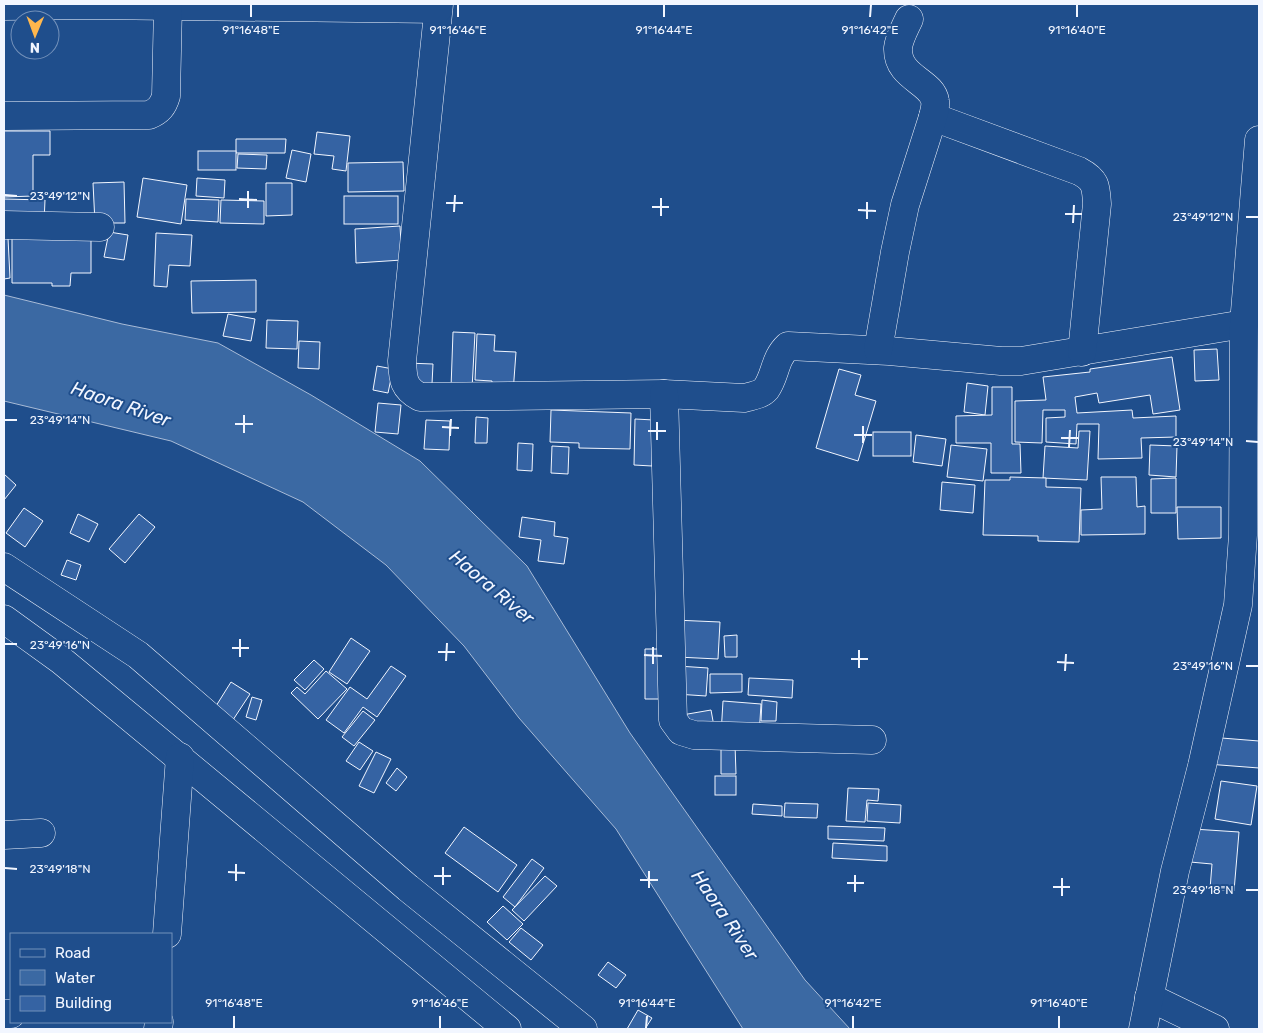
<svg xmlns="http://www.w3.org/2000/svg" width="1263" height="1033" viewBox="0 0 1263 1033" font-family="Rubik,sans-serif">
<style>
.water{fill:#3b69a3;stroke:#a8bbd7}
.building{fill:#3563a3;stroke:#f2f6ff}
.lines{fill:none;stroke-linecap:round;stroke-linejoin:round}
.minor-casing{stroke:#f2f6ff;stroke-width:29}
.minor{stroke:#1f4e8c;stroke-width:28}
.ticks{fill:none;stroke:#f2f6ff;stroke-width:2}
.labels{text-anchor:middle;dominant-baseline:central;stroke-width:4;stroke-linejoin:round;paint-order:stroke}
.water-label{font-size:19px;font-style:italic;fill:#f2f6ff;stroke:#1f4e8c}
.ticks-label{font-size:12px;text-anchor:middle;fill:#f2f6ff;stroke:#1f4e8c;stroke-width:4;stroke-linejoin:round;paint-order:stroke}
</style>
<rect width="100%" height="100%" fill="#1f4e8c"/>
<!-- water -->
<polygon class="water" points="4,295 122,324 218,343 311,395 420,461 527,566 630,733 805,980 850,1029 743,1029 616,829 519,718 464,646 386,565 303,502 171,441 4,401"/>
<!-- building -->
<g class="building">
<polygon points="4,131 50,131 50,155 33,155 33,196 4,197"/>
<polygon points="317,132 350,136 346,171 332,169 334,156 314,154"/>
<polygon points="236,139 286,139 285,153 236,153"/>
<polygon points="292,150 311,154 306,182 286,178"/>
<rect x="198" y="151" width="38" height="19"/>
<polygon points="238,154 267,155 266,169 237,168"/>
<polygon points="403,162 404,191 348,192 348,163"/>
<polygon points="143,178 187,185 181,224 137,217"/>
<polygon points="197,178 225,180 224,198 196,196"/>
<polygon points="124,182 125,223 95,223 93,183"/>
<polygon points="266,183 292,183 292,215 266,216"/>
<rect x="344" y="196" width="54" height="28"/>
<polygon points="4,199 45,200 44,223 4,223"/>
<polygon points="186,199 219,200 218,222 185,220"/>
<polygon points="221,200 264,201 264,224 220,223"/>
<polygon points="400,226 402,260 356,263 355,229"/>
<polygon points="109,232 128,235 124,260 104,257"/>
<polygon points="156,233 192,235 190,266 169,265 167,287 154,286"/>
<polygon points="4,238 8,238 10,278 4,279"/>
<polygon points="12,238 91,239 91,273 71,273 70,286 52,286 52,283 12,283"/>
<polygon points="256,280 256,312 192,313 191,281"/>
<polygon points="228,314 255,319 251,341 223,336"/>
<polygon points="267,320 298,321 297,349 266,348"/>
<polygon points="453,332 475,333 472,389 451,388"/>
<polygon points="477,334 495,335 494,351 516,352 513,393 492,392 492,381 475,380"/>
<polygon points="299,341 320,342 319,369 298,368"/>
<polygon points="1217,349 1219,380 1195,381 1194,350"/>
<polygon points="1258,351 1259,351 1259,380 1257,380"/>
<polygon points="1172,357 1180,410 1153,414 1150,395 1099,403 1097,393 1075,397 1077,413 1132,410 1133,418 1176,416 1176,437 1141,438 1142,458 1098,459 1099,424 1077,424 1076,444 1046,442 1046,418 1065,417 1065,410 1043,410 1042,443 1015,442 1015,401 1046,400 1043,377 1090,372 1090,369"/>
<polygon points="406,363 433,364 432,384 406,383"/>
<polygon points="377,366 393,369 388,393 373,390"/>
<polygon points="839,369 861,375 855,395 876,401 858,461 816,448"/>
<polygon points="967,383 988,386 985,415 964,412"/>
<polygon points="992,387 1012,387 1012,444 1020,444 1021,473 991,473 991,443 956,443 956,416 992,415"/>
<polygon points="378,403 401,405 398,434 375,432"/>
<polygon points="551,410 631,413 630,449 579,448 579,443 550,442"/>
<polygon points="476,417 488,418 487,443 475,443"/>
<polygon points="635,419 654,420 652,466 634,465"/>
<polygon points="426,420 450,421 449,450 424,449"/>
<polygon points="1079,431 1090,431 1087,480 1043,478 1045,446 1078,448"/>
<rect x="873" y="432" width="38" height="24"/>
<polygon points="916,435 946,439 942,466 913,462"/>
<polygon points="518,443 533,444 532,471 517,470"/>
<polygon points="951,445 987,449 983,481 947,477"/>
<polygon points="1150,445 1177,446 1176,477 1149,475"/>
<polygon points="552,446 569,447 568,474 551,473"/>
<polygon points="4,474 16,485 4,500"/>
<polygon points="1010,477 1046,478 1046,487 1081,488 1079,542 1038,541 1038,536 983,535 985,480 1010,480"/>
<polygon points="1101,477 1136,477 1137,507 1145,506 1145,534 1081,535 1081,510 1102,509"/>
<polygon points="1176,478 1176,513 1151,513 1151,479"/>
<polygon points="942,482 975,485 973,513 940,510"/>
<polygon points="1177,507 1221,507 1221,538 1178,539"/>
<polygon points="24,508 43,521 25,547 6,533"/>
<polygon points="78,514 98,524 89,542 70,533"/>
<polygon points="139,514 155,527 125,563 109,549"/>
<polygon points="522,517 555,522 554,536 568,538 564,564 538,561 541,540 519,537"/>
<polygon points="67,560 81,565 76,580 61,575"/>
<polygon points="674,620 720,622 718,659 677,657"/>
<polygon points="737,635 737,657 725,657 724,636"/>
<polygon points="351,638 370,651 347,684 329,672"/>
<polygon points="645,649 663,649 664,699 645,699"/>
<polygon points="314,660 324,669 305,690 294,680"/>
<polygon points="391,666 406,676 377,717 363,707 344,733 326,720 350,687 367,699"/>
<polygon points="678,666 708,668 706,696 676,694"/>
<polygon points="326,671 347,689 318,719 291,693 297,687 305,694"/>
<polygon points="710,674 742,674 742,692 710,693"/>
<polygon points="749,678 793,680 792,698 748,695"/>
<polygon points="231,682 250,694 229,726 211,714"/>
<polygon points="252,697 262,700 256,720 246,717"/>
<polygon points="762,700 777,702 776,721 761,721"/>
<polygon points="723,701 761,704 759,736 721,734"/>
<polygon points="711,710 715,732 687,729 682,715"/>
<polygon points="363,711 375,720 354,746 342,737"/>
<polygon points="1209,737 1259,741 1259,768 1207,764"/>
<polygon points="359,742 373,751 360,770 346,761"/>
<polygon points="721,744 735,744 736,774 721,774"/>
<polygon points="376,752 391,759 374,793 359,786"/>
<polygon points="397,768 407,777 396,791 386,783"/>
<rect x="715" y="776" width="21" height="19"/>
<polygon points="1221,781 1257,786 1251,825 1215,819"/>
<polygon points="848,788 879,789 878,801 867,800 865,822 846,821"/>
<polygon points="785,803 818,804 817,818 784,817"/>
<polygon points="868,803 901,805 900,823 867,821"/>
<polygon points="753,804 782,806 782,816 752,814"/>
<polygon points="828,826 885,828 884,841 828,839"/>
<polygon points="464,827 517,865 498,892 445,853"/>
<polygon points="1193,829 1239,832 1234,891 1210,889 1212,864 1190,862"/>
<polygon points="833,843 887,846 887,861 832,858"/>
<polygon points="532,859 544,868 515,907 503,897"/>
<polygon points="545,876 557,886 524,921 512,910"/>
<polygon points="503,906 523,924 507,940 487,922"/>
<polygon points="521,928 543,945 531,960 509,942"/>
<polygon points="608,962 626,975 616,988 598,975"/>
<polygon points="638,1010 652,1018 645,1029 627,1029"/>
</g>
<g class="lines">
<!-- minor casing -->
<g class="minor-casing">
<g id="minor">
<path d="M439,4L402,361C403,379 403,388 420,397L664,394L744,398C751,396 761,395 766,389C776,375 774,359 788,346L889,351L1001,361H1021L1244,324"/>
<polyline points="4,6 94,5 438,9"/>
<path d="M4,116L149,115C159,111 163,106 166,96L168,6"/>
<path d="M933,117L1079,171C1096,180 1096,186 1097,204L1082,352"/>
<polyline points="4,225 100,227"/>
<path d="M878,350L895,252L905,205L933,117C934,112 936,106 935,101C932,81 897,78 898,48C899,38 905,28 909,19"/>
<polyline points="664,394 673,720 681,731 694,735 872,740"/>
<polyline points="4,567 138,655 408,888 583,1029"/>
<polyline points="4,619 62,661 507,1029"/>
<polyline points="4,835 41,833"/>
<polyline points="167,934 180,757"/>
<polyline points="1149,997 1215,1029"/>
<polyline points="4,1014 11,1014"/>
<polyline points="158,1029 159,1022"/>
<polyline points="1143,1029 1175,871 1202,766 1238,605 1243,535 1244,324 1259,140"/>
</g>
</g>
<!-- minor -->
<use href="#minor" class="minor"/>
</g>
<!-- ticks -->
<path class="ticks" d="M251,17V5M458,17V5M664,17V5M870,17L871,5M1077,17V5M5,195L17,196M239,199L257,200M446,203H463M652,207H669M248,208V191M858,210L876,211M454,212L455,195M1065,214H1082M661,216V198M1246,217H1258M867,219V202M1073,223L1074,205M5,420H17M235,424H253M442,427L459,428M648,431H666M244,433V415M854,435H872M450,436L451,419M1061,438H1078M657,440V422M1246,441L1258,442M863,443V426M1069,447L1070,430M5,644H17M232,648H249M438,652H455M644,655L662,656M240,657V639M851,659H868M446,661L447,643M1057,662L1074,663M653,664V647M1246,666H1258M859,668V650M1065,671L1066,654M5,868L17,869M228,872L245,873M434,876H451M640,880H658M236,881V864M847,883H864M443,885V867M1053,887H1070M649,888V871M1246,890H1258M855,892V875M1062,896V878M234,1028V1016M440,1028V1016M646,1028L647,1016M853,1028V1016M1059,1028V1016"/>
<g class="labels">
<!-- water labels -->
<g class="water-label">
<text transform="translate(121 404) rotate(19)">Haora River</text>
<text transform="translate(492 587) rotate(40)">Haora River</text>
<text transform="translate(725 915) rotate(56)">Haora River</text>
</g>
</g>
<g class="ticks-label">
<text x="251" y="34">91°16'48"E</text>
<text x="458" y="34">91°16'46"E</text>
<text x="664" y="34">91°16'44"E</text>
<text x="870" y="34">91°16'42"E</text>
<text x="1077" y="34">91°16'40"E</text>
<text x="60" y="200">23°49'12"N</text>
<text x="1203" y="221">23°49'12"N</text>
<text x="60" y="424">23°49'14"N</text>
<text x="1203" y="446">23°49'14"N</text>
<text x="60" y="649">23°49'16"N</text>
<text x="1203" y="670">23°49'16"N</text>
<text x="60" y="873">23°49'18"N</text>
<text x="1203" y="894">23°49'18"N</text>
<text x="234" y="1007">91°16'48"E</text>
<text x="440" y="1007">91°16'46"E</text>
<text x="647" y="1007">91°16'44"E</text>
<text x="853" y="1007">91°16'42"E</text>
<text x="1059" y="1007">91°16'40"E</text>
</g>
<!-- border -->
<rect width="1263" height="1033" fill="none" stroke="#f2f6ff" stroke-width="10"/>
<!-- legend -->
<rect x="10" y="933" width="162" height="90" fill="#1f4e8c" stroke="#7391ba"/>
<rect x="20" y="949" width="25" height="8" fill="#1f4e8c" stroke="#7391ba"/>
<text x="55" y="958" font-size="15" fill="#f2f6ff">Road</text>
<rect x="20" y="970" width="25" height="15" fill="#3b69a3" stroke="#7391ba"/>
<text x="55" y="983" font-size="15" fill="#f2f6ff">Water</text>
<rect x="20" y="996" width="25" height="15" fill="#3563a3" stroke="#7391ba"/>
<text x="55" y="1008" font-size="15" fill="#f2f6ff">Building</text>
<!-- north arrow -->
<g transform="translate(35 35) rotate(181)"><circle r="24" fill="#1f4e8c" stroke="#7391ba"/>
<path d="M0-4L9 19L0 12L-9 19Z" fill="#ffb74d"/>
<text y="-8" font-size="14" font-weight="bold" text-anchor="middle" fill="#f2f6ff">N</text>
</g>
</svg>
